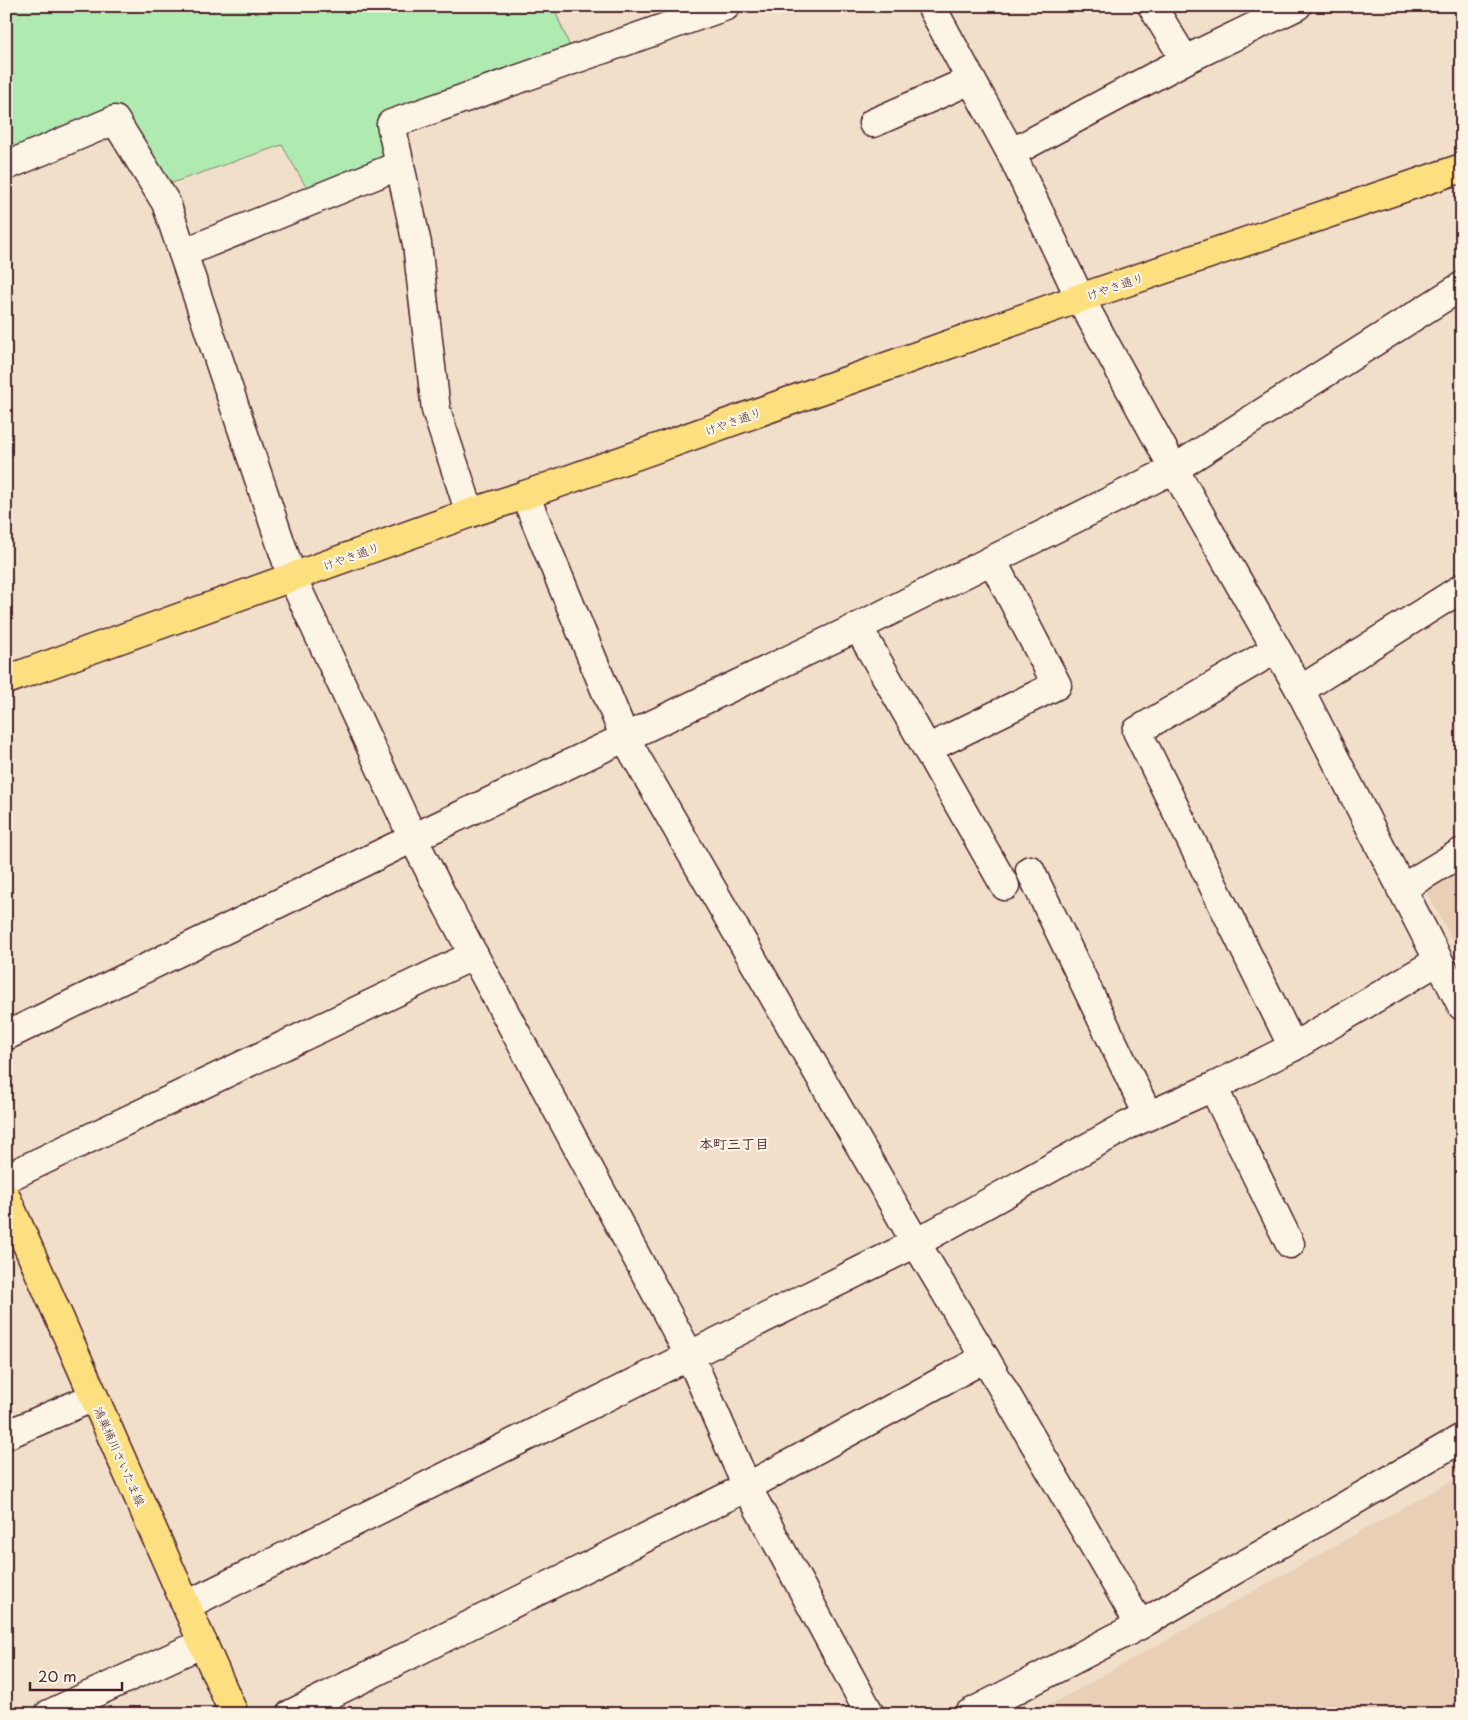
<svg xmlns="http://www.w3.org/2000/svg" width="1468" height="1720" viewBox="0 0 1468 1720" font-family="'Playpen Sans','Klee One',sans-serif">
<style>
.built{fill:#e9cfb5}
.green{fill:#afebb1;stroke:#7c856e}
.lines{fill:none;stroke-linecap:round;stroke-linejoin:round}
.minor-casing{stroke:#4a1f2b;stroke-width:31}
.major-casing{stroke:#4a1f2b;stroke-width:31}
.minor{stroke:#fcf5e5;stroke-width:28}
.major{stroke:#fce080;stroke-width:28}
.labels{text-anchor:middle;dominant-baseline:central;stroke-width:4.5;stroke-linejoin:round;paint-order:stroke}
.street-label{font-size:12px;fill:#4a1f2b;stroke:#fcf5e5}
.neighbourhood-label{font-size:14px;font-weight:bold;fill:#4a1f2b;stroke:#fcf5e5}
</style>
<rect width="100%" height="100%" fill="#f1dfc9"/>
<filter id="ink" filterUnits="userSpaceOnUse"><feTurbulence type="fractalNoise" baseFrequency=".02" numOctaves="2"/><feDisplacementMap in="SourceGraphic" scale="10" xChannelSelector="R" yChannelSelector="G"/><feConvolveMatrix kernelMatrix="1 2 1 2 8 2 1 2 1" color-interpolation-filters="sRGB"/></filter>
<g filter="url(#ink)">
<!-- built -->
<g class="built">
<polygon points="1462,869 1462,958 1426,891"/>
<polygon points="1462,1475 1462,1714 1034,1714"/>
</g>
<!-- green -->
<polygon class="green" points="6,6 553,6 573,54 382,127 392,155 309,192 282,145 157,188 115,120 6,166"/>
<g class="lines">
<!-- minor casing -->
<g class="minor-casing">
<g id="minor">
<polyline points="931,6 1011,153 1080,298 1174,469 1300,690 1462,1006"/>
<polyline points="1152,6 1185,60"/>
<polyline points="873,123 971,80"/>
<polyline points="1011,153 1185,60 1297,6"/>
<polyline points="6,166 115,120 166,203 292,577 413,838 448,907 690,1356 747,1487 870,1714"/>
<polyline points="183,253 400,165"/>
<polyline points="525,495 625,738 916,1243 985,1358 1140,1625"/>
<polyline points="470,513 436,410 417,244 391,124 726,6"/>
<polyline points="858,627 1005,886"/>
<polyline points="1276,649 1137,731 1293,1047"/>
<polyline points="1300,690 1462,588"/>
<polyline points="927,749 1057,685 992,560"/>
<polyline points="1030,870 1148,1115"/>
<polyline points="1401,889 1462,852"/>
<polyline points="6,1036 413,838 858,627 1174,469 1462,286"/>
<polyline points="1213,1087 1290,1244"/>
<polyline points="6,1178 474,955"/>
<polyline points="6,1435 94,1397"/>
<polyline points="187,1605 916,1243 1128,1125 1213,1087 1293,1047 1438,961"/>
<polyline points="49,1714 203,1643"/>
<polyline points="291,1714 747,1487 985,1358"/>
<polyline points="969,1714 1140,1625 1462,1438"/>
</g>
</g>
<!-- major casing -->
<g class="major-casing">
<g id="major">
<polyline points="6,680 470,513 525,495 1080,298 1462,168"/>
<polyline points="6,1197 234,1714"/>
</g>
</g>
<!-- minor -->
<use href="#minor" class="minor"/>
<!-- major -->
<use href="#major" class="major"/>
</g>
</g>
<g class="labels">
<!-- street labels -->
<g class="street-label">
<text transform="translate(1115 286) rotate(-19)">けやき通り</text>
<text transform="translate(733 421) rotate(-20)">けやき通り</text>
<text transform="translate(351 556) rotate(-20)">けやき通り</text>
<text transform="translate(120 1456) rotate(66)">鴻巣桶川さいたま線</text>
</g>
<!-- neighbourhood labels -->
<g class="neighbourhood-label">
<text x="734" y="1143">本町三丁目</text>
</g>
</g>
<!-- margin -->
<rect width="1468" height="1720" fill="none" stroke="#fcf5e5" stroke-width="25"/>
<rect x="12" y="12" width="1443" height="1695" fill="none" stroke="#4a1f2b" stroke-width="2" filter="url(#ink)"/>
<!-- scale -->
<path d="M30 1682v8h92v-8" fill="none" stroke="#4a1f2b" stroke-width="2.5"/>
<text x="38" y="1682" font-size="15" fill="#4a1f2b" stroke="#fcf5e5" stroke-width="4" paint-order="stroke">20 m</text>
</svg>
